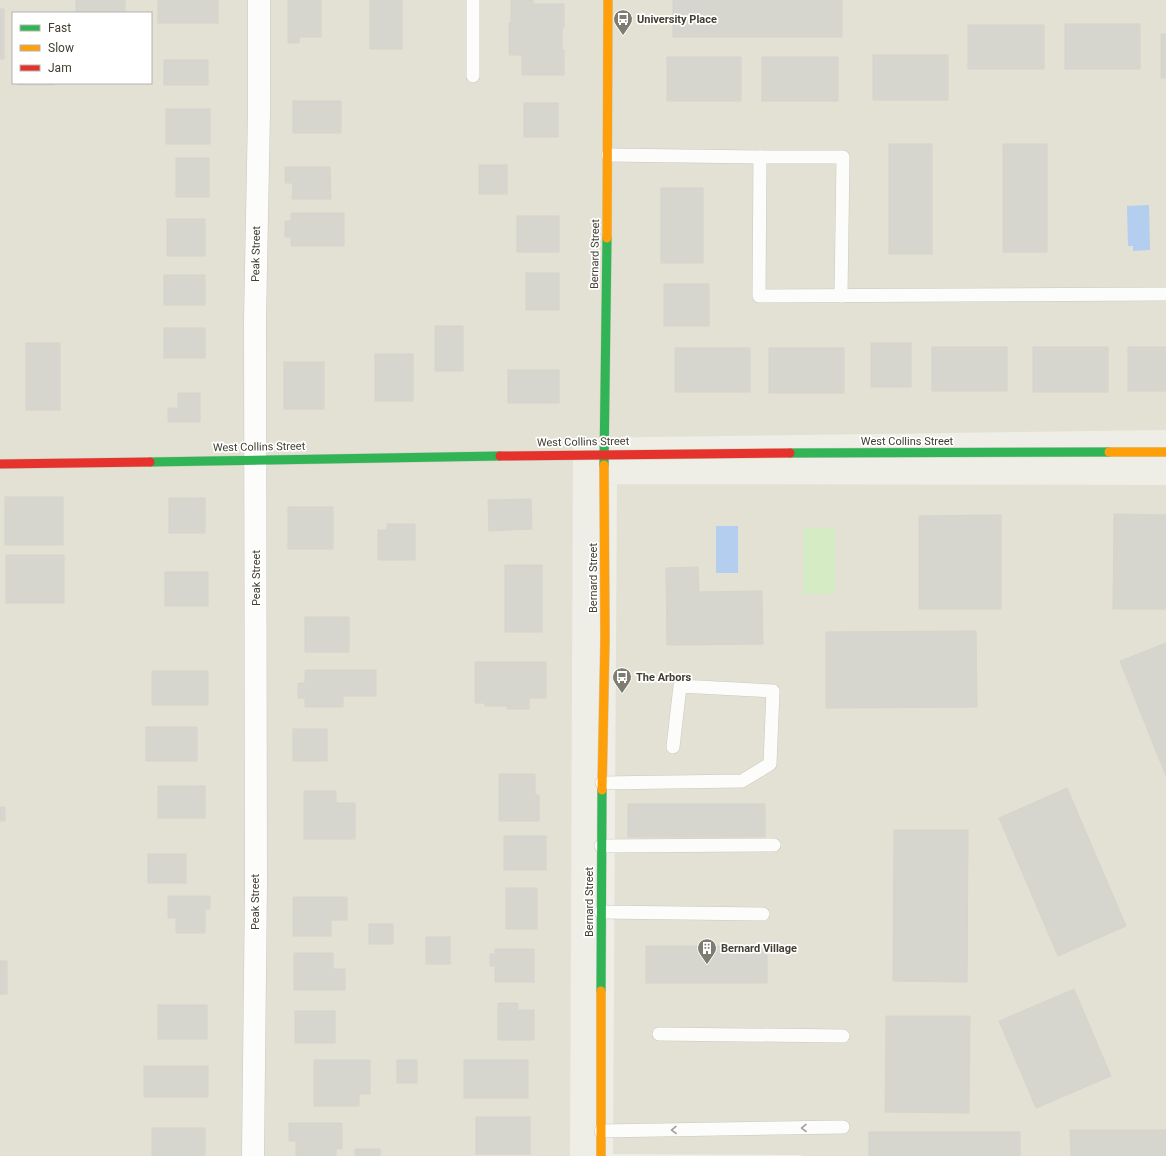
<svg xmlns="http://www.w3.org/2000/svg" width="1166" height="1156" viewBox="0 0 1166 1156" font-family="Roboto,sans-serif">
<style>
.residential{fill:#e3e1d3;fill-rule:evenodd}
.green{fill:#d5ebc4}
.water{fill:#b3ceef}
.building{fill:#d7d6ce;stroke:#d6d4cc}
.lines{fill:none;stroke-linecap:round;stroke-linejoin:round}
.lane-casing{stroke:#cac9c2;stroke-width:14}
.street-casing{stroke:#cac9c2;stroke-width:23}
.fast-casing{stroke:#ceccbc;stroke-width:10}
.slow-casing{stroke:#ceccbc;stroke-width:10}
.jam-casing{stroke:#ceccbc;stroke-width:10}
.lane{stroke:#fcfcfb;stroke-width:13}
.street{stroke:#fcfcfb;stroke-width:22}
.fast{stroke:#30b455;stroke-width:9}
.slow{stroke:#ff9f0a;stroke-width:9}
.jam{stroke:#e5322d;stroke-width:9}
.oneway{stroke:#a09e96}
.labels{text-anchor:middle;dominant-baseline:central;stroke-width:3.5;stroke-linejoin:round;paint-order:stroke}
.poi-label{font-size:11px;font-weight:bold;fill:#434032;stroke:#fff;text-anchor:start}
.street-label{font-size:11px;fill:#434032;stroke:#fff}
</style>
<rect width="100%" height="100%" fill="#eeede6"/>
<!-- residential -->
<g class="residential">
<path d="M0,0H1166V430L573,438L570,1156H0ZM13,13H151V83H13Z"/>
<polygon points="604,484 1166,485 1166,1156 801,1156 801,1155 613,1154 617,484"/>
</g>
<!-- green -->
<rect class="green" x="803" y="528" width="32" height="66"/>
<!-- water -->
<g class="water">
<polygon points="1149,205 1150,250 1133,251 1133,246 1128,246 1127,206"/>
<rect x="716" y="526" width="22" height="47"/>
</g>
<!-- building -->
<g class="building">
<rect x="76" y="0" width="49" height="13"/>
<rect x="158" y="0" width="60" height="23"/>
<polygon points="288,0 321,0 321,37 299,37 299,43 288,43"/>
<rect x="370" y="0" width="32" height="49"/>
<polygon points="511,0 533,0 533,4 564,4 564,28 562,28 562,50 564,50 564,75 522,75 522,55 509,55 509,23 511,23"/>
<rect x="673" y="0" width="169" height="37"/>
<rect x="0" y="9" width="4" height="50"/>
<rect x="1065" y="24" width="75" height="45"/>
<rect x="968" y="25" width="76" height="44"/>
<rect x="1161" y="34" width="5" height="44"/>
<rect x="873" y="55" width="75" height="45"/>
<rect x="667" y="57" width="74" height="44"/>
<rect x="762" y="57" width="76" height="44"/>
<rect x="164" y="60" width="44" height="25"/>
<rect x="18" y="83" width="36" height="2"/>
<rect x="293" y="101" width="48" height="32"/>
<rect x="524" y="103" width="34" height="34"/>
<rect x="166" y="109" width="44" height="35"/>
<rect x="889" y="144" width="43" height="110"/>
<rect x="1003" y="144" width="44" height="108"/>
<rect x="176" y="158" width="33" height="39"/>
<rect x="479" y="165" width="28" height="29"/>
<polygon points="285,167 330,167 331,199 292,199 293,183 285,183"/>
<rect x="661" y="188" width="42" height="75"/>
<polygon points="291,213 344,213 344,246 291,246 291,237 285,237 285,221 291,221"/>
<rect x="517" y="216" width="42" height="36"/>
<rect x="167" y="219" width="38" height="37"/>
<rect x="526" y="273" width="33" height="37"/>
<rect x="164" y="275" width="41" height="30"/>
<rect x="664" y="284" width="45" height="42"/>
<rect x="435" y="326" width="28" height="45"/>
<rect x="164" y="328" width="41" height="30"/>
<rect x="26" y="343" width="34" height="67"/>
<rect x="871" y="343" width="40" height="44"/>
<rect x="932" y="347" width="75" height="44"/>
<rect x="1033" y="347" width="75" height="45"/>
<rect x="1128" y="347" width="38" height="44"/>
<rect x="675" y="348" width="75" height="44"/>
<rect x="769" y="348" width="75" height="45"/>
<rect x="375" y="354" width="38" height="47"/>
<rect x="284" y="362" width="40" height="47"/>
<rect x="508" y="370" width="51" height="33"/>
<polygon points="178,393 200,393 200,422 168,422 168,408 178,408"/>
<rect x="5" y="497" width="58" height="48"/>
<rect x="169" y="498" width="36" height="35"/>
<polygon points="531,499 532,529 489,531 488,500"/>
<rect x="288" y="507" width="45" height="42"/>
<polygon points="1114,514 1166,515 1166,609 1113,609"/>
<polygon points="1001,515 1001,609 919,609 919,516"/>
<polygon points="387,524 415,524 415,560 378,560 378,530 387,530"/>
<rect x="6" y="555" width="58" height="48"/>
<rect x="505" y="565" width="37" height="67"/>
<polygon points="698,567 699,592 762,591 763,644 667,645 666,568"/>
<rect x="165" y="572" width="43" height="34"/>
<rect x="305" y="617" width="44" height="35"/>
<polygon points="976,631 977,707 826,708 826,632"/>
<polygon points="1166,643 1166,776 1120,661"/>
<polygon points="475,662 546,662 546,698 529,698 529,709 507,709 507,706 485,706 485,703 475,703"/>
<polygon points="305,670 376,670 376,696 343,696 343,707 305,707 305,698 298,698 298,683 305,683"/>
<rect x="152" y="671" width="56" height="34"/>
<rect x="146" y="727" width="51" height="34"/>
<rect x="293" y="729" width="34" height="32"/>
<polygon points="499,774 535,774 535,795 539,795 539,821 499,821"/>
<rect x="158" y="786" width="47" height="32"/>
<polygon points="1067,788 1126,926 1058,956 999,818"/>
<polygon points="304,791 336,791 336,803 355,803 355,839 304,839"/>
<rect x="628" y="804" width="137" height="33"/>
<rect x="0" y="807" width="5" height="14"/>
<polygon points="894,830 968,830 967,982 893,981"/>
<rect x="504" y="836" width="42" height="34"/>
<rect x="148" y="854" width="38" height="29"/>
<rect x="506" y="888" width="31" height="41"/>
<polygon points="168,896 210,896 210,909 205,909 205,933 176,933 176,918 168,918"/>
<polygon points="293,897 347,897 347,920 331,920 331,936 293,936"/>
<rect x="369" y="924" width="24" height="20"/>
<rect x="426" y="937" width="24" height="27"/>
<rect x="646" y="946" width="121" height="37"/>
<polygon points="495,949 534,949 534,982 495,982 495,966 490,966 490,954 495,954"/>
<polygon points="294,953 333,953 333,969 345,969 345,990 294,990"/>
<rect x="0" y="961" width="7" height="33"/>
<polygon points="1074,989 1111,1076 1036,1108 999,1021"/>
<polygon points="498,1003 518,1003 518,1010 534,1010 534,1040 498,1040"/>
<rect x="158" y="1005" width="49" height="34"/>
<rect x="295" y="1011" width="40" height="32"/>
<polygon points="886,1016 970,1016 969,1113 885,1112"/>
<polygon points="314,1060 370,1060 370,1094 359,1094 359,1106 314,1106"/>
<rect x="397" y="1060" width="20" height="23"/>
<rect x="464" y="1060" width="64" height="38"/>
<rect x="144" y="1066" width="64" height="31"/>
<rect x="476" y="1117" width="54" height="37"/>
<polygon points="289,1123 342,1123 342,1149 336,1149 336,1156 296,1156 296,1141 289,1141"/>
<rect x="152" y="1128" width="53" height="28"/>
<polygon points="1070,1130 1166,1130 1166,1156 1071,1156"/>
<rect x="869" y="1132" width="151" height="24"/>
<rect x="355" y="1149" width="25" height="7"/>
</g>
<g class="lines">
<!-- lane casing -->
<g class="lane-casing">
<g id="lane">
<polyline points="473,76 473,0"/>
<polyline points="608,155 760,157 759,296 1166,294"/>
<polyline points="760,157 843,157 841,296"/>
<polyline points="602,783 742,781 770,764 773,691 680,686 673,747"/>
<polyline points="601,846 774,845"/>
<polyline points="601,912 763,914"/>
<polyline points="659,1034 843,1036"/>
<polyline points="601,1131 843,1127"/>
</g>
</g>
<!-- street casing -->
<g class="street-casing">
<polyline id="street" points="253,1156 256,885 255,320 259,113 259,0"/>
</g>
<!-- fast casing -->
<g class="fast-casing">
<g id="fast">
<polyline points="790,453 1109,452"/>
<polyline points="150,462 500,456"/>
<polyline points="604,465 607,238"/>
<polyline points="601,991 602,790"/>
</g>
</g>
<!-- slow casing -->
<g class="slow-casing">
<g id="slow">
<polyline points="607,238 608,0"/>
<polyline points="1109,452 1166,452"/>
<polyline points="602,790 605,639 604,465"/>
<polyline points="601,991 601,1156"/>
</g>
</g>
<!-- jam casing -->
<g class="jam-casing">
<g id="jam">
<polyline points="500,456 790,453"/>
<polyline points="0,464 150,462"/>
</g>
</g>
<!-- lane -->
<use href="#lane" class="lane"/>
<!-- street -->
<use href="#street" class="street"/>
<!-- fast -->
<use href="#fast" class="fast"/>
<!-- slow -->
<use href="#slow" class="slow"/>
<!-- jam -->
<use href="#jam" class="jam"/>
</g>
<!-- one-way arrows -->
<defs><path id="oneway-chevron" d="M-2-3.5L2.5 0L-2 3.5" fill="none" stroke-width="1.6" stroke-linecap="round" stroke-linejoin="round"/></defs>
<g class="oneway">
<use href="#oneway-chevron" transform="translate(804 1128) rotate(179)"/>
<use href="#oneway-chevron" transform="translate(674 1130) rotate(179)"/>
</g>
<!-- icons -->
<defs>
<g id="bus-pin" transform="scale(1)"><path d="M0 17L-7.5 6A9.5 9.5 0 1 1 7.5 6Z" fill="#7f7d71" stroke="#fff"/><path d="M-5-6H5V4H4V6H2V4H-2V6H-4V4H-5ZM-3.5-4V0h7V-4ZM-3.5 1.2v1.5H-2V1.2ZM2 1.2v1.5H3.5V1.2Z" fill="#fff"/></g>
<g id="building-pin" transform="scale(1)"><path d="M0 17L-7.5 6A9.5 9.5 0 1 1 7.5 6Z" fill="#7f7d71" stroke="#fff"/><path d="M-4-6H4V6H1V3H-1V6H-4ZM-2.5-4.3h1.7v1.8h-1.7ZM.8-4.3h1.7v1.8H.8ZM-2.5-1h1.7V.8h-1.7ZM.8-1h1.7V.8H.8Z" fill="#fff"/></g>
</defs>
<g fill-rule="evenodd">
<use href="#bus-pin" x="623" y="19"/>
<use href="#bus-pin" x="622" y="677"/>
<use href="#building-pin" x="707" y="948"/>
</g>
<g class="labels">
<!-- poi labels -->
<g class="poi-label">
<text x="637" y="19">University Place</text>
<text x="636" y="677">The Arbors</text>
<text x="721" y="948">Bernard Village</text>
</g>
<!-- street labels -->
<g class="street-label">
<text transform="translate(256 254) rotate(-89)">Peak Street</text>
<text transform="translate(595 254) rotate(-89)">Bernard Street</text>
<text x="907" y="441">West Collins Street</text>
<text transform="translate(583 442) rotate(-1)">West Collins Street</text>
<text transform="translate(259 447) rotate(-1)">West Collins Street</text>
<text transform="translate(256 578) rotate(-90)">Peak Street</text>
<text transform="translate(593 578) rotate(-90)">Bernard Street</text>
<text transform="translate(255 902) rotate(-90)">Peak Street</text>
<text transform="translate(589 902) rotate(-90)">Bernard Street</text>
</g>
</g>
<!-- legend -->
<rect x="12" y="12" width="140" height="72" fill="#ffffff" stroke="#b4b3ad"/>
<rect x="20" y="25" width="20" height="6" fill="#30b455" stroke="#b4b3ad"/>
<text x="48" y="32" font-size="12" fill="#434032">Fast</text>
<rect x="20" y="45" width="20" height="6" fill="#ff9f0a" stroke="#b4b3ad"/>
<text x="48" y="52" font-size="12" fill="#434032">Slow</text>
<rect x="20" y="65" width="20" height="6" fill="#e5322d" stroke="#b4b3ad"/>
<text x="48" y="72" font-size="12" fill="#434032">Jam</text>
</svg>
